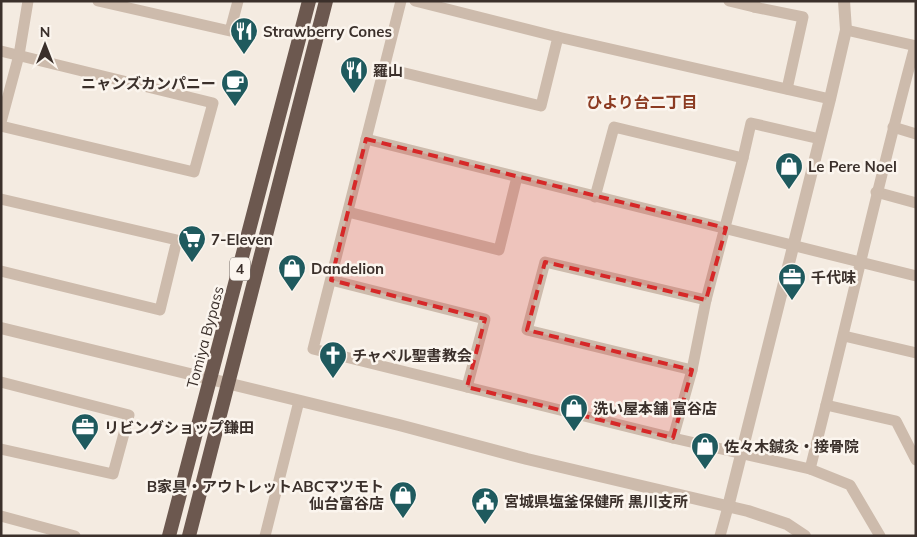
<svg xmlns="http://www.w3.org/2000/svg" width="917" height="537" viewBox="0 0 917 537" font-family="Mulish,'Noto Sans JP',sans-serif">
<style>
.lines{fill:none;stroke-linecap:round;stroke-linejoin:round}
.minor{stroke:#cdbbac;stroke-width:11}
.tertiary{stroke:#cdbbac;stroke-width:12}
.trunk{stroke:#6c584f;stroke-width:14}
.marked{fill:#d62828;fill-opacity:0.2;stroke:#d62828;stroke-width:4;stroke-dasharray:10 6;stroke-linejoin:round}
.labels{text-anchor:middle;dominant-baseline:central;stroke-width:5;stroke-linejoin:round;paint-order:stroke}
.shield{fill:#fbf5ee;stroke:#756b66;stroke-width:1}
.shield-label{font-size:14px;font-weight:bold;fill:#3b302b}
.poi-label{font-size:15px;font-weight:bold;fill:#3b302b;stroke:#fbf5ee;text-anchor:start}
.street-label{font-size:15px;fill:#3b302b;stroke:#fbf5ee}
.neighbourhood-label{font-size:16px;font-weight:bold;fill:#8c3b22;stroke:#fbf5ee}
</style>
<rect width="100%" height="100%" fill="#f4ebe1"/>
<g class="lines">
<!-- minor -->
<g class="minor">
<polyline points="98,1 230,31 238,1"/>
<polyline points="401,1 313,349 673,438 810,469 850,485 880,536"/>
<polyline points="729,1 754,7 755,1"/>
<polyline points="754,7 803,17 787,89"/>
<polyline points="846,30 916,46"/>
<polyline points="558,37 830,99"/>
<polyline points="1,51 213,103 194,172 1,126"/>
<polyline points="384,68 541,106 558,37 415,1"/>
<polyline points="1,122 19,55 28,1"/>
<polyline points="893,127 916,134"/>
<polyline points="366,139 916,276"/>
<polyline points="743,158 751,123 820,139"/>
<polyline points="876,192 916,203"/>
<polyline points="595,197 614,127 743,158 706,300 692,370 673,438"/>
<polyline points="1,199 177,240 160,310 1,271"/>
<polyline points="348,212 499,250 517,177"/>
<polyline points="331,280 485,319 467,387"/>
<polyline points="844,336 916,353"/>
<polyline points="692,370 527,330 545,262 706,300"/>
<polyline points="1,382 129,415 113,474 1,449"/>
<polyline points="826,405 896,421 916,460"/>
<path d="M810,469C846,328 877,186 915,46"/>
<polyline points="1,516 75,536"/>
<polyline points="265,536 299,401"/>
<polyline points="720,536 728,507"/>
</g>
<!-- tertiary -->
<g class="tertiary">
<polyline points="1,328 399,425 527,459 748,511 787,524 805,536"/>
<polyline points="728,507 830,99 846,30 844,1"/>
</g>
<!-- trunk -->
<g class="trunk">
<polyline points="169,536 309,1"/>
<polyline points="189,536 326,1"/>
</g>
</g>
<!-- marked area -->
<path class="marked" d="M366,139L726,228L706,300L545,262L527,330L692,370L673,438L467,387L485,319L331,280Z"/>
<!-- icons -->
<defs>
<g id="restaurant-pin" transform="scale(1.4375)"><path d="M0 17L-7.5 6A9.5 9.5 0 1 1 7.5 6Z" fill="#1f5a5e" stroke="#fbf5ee"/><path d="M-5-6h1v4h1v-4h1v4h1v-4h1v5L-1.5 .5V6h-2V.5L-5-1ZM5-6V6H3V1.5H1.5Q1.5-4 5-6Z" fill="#fff"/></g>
<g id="cafe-pin" transform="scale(1.4375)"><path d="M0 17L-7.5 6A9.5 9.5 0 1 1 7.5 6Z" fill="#1f5a5e" stroke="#fbf5ee"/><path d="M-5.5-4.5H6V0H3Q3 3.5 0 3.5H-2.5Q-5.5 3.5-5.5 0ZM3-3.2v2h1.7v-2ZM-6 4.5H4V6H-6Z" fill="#fff"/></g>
<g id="shop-pin" transform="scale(1.4375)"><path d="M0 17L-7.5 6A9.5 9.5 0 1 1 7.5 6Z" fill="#1f5a5e" stroke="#fbf5ee"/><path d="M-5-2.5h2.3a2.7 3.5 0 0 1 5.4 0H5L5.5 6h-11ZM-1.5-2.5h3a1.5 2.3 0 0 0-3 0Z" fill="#fff"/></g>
<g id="supermarket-pin" transform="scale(1.4375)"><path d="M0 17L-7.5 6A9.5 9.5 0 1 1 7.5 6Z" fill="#1f5a5e" stroke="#fbf5ee"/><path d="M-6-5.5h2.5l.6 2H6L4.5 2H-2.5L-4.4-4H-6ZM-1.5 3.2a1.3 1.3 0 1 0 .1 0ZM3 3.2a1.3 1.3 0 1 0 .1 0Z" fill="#fff"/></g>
<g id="office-pin" transform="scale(1.4375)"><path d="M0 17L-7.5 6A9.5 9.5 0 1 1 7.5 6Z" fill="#1f5a5e" stroke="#fbf5ee"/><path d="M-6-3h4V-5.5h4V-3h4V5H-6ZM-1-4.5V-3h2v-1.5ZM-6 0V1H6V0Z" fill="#fff"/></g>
<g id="church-pin" transform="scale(1.4375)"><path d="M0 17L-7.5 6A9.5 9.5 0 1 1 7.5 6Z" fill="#1f5a5e" stroke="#fbf5ee"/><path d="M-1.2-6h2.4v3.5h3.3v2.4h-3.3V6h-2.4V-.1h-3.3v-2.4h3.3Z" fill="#fff"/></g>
<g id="civic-pin" transform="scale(1.4375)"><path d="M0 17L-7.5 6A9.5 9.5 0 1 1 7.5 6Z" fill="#1f5a5e" stroke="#fbf5ee"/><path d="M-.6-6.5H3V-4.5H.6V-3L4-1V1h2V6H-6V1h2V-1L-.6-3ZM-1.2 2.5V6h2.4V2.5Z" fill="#fff"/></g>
</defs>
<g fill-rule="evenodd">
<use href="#restaurant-pin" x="244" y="31"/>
<use href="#restaurant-pin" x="354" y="70"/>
<use href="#cafe-pin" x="235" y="83"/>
<use href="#shop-pin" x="789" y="166"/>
<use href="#supermarket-pin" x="192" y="239"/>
<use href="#shop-pin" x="292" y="268"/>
<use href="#office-pin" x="792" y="277"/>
<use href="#church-pin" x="333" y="355"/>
<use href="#shop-pin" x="574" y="408"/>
<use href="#office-pin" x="85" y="427"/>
<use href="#shop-pin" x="705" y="446"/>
<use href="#shop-pin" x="403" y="495"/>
<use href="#civic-pin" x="485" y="501"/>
</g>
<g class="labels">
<!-- shield labels -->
<rect class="shield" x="230" y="257.5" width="20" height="23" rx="4"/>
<g class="shield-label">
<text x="240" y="269">4</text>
</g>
<!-- poi labels -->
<g class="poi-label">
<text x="263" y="31">Strawberry Cones</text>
<text x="373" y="70">羅山</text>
<text x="216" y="83" text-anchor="end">ニャンズカンパニー</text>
<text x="808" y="166">Le Pere Noel</text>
<text x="211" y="239">7-Eleven</text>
<text x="311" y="268">Dandelion</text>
<text x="811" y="277">千代味</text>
<text x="352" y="355">チャペル聖書教会</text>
<text x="593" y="408">洗い屋本舗 富谷店</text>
<text x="104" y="427">リビングショップ鎌田</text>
<text x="724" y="446">佐々木鍼灸・接骨院</text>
<text x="384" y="486" text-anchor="end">B家具・アウトレットABCマツモト<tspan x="384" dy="17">仙台富谷店</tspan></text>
<text x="504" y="501">宮城県塩釜保健所 黒川支所</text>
</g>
<!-- street labels -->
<g class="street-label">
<text transform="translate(205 337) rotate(-75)">Tomiya Bypass</text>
</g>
<!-- neighbourhood labels -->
<g class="neighbourhood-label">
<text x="642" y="102">ひより台二丁目</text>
</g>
</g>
<!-- border -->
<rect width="917" height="537" fill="none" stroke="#3b302b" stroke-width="5"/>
<!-- north arrow -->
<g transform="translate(45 45)" stroke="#fbf5ee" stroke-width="4" paint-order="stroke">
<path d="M0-4L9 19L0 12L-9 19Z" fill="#3b302b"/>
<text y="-8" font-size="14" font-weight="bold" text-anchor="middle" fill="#3b302b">N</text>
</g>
</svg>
